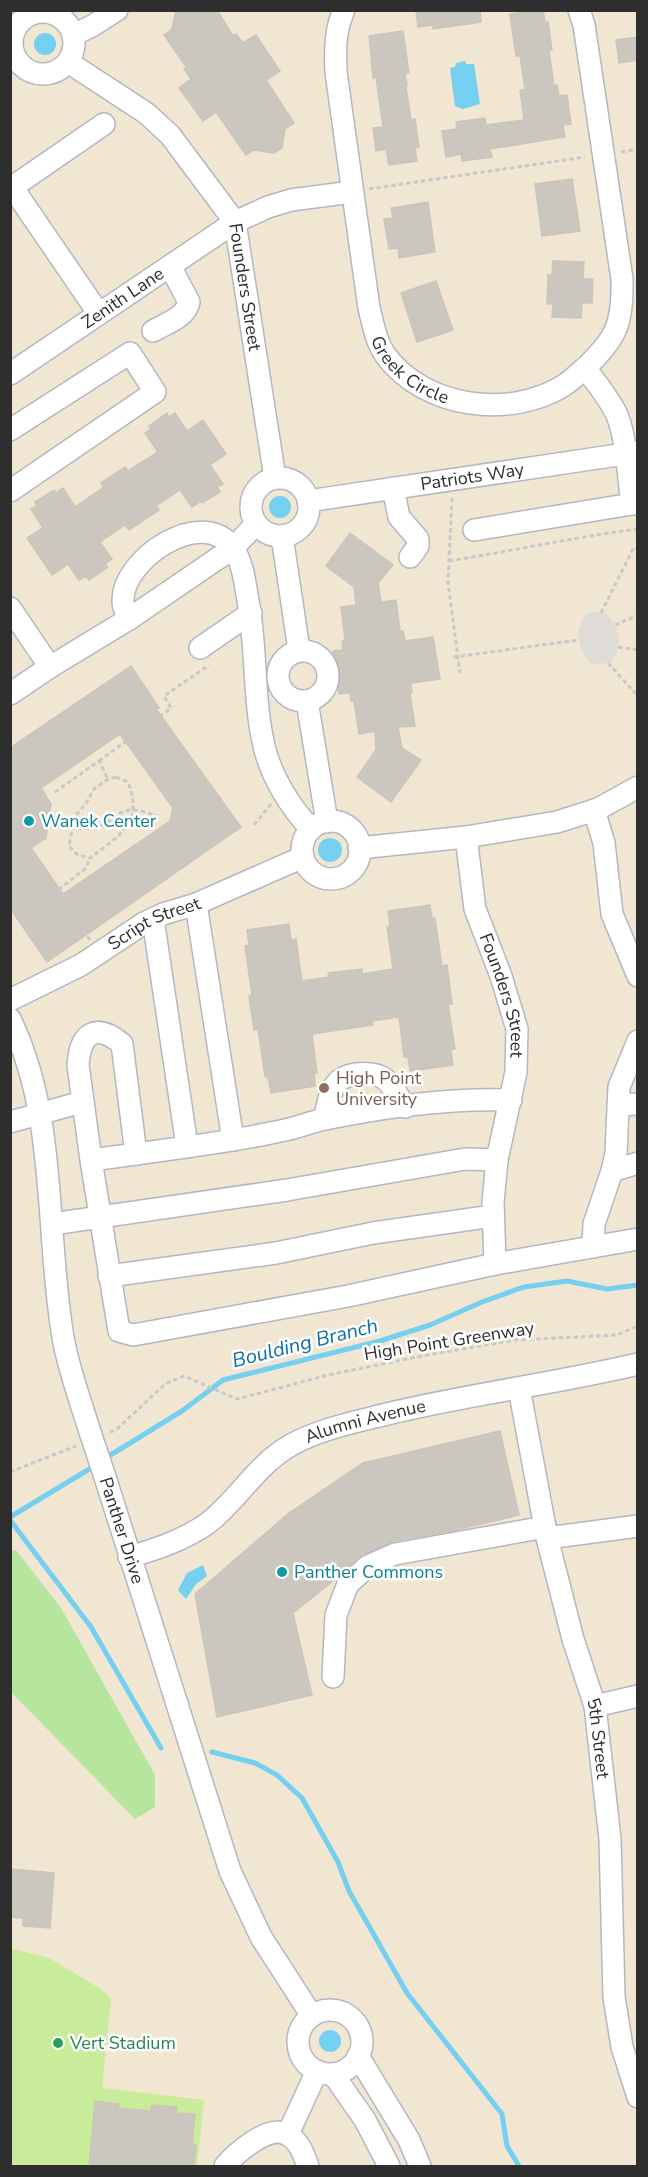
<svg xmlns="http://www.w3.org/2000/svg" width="648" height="2177" viewBox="0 0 648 2177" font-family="'Nunito Sans',sans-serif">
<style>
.education{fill:#f0e6d1}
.green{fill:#b6e59e}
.pitch{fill:#c9ec9a}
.plaza{fill:#dfdcd8}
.water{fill:#75cff0}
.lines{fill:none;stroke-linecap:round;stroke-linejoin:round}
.stream{stroke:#75cff0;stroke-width:5}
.building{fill:#cbc7bf;stroke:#cbc5ba;stroke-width:1.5;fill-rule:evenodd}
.minor-casing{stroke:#b4b7c1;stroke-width:24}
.path{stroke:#c9c9c9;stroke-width:3;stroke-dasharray:4.5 3;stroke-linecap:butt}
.minor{stroke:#fff;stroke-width:21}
.minor-bridge-casing{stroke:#b4b7c1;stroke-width:24;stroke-linecap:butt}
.minor-bridge{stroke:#fff;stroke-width:21}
.culture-dot{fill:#0f9aa8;stroke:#fff;stroke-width:2}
.education-dot{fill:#8d6e63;stroke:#fff;stroke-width:2}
.leisure-dot{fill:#2e9e5b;stroke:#fff;stroke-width:2}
.labels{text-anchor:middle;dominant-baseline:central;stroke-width:5;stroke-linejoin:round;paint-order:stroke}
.street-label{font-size:18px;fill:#2e2e2e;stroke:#fff}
.culture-label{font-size:18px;fill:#0d838f;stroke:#fff;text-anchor:start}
.education-label{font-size:18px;fill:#785e54;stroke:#fff;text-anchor:start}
.leisure-label{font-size:18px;fill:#27864d;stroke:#fff;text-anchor:start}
.water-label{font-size:20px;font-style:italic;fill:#0d6fa3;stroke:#fff}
</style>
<rect width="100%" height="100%" fill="#efe9e1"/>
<!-- education -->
<rect class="education" x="11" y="11" width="626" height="2155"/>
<!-- green -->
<polygon class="green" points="16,1550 61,1608 155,1775 155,1807 135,1819 11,1692 10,1551"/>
<!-- pitch -->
<polygon class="pitch" points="10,1948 49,1958 99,1988 111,1998 102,2088 204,2100 197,2166 11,2166"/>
<!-- plaza -->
<polygon class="plaza" points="598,611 608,615 614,623 619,639 617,651 612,661 598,665 589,662 580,647 578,632 583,618 587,614"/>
<!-- water -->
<g class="water">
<circle cx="45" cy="44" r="11"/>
<polygon points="465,61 466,64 474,64 480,104 463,109 455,106 450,68 455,67 456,63"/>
<circle cx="280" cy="507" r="11"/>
<circle cx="330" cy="850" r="12"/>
<polygon points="203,1565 207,1576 196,1584 186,1599 178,1590 187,1573"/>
<circle cx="330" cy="2041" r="11"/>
</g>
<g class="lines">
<!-- stream -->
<g class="stream">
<polyline points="104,1459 182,1411 223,1380 380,1341 430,1325 482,1302 524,1287 567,1281 607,1289 638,1285"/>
<polyline points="10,1517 96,1465"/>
<polyline points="10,1520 91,1627 161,1748"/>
<polyline points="212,1752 255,1763 277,1775 302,1798 338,1862 349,1891 407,1993 502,2114 507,2146 519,2166"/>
</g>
</g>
<!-- building -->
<g class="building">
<polygon points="176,10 217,10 233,36 236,34 243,43 256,35 280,71 266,80 294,123 285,129 282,148 274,153 254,150 246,155 216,112 203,121 179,88 191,79 184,69 187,68 164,35 172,29"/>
<polygon points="416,10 480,10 481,22 433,29 433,25 418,27"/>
<polygon points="535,10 543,10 545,23 548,22 552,50 549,51 554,86 557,85 559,96 567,95 571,124 563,125 565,137 490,149 492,157 462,161 461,154 446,157 442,131 457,129 456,122 485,118 486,125 524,120 520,90 525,90 520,56 516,56 510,14"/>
<polygon points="403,31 409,73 405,73 407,86 406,87 411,120 415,119 419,147 415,148 417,161 389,165 386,149 376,151 373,128 383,127 376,77 373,78 369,36"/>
<polygon points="638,37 638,60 619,63 616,40"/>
<polygon points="572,179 580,231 542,236 535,184"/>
<polygon points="428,202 435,252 399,258 398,248 389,249 384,219 393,218 391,208"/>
<polygon points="553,261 584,262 583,279 593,279 592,303 582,303 581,318 552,317 553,304 547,304 548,275 552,275"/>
<polygon points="436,281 453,330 417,342 401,293"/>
<polygon points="167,413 169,417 175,413 187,431 203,420 226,454 210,465 223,484 217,487 220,492 202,503 201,501 192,507 180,490 156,506 159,510 129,530 125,525 100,542 112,559 105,564 108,567 89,580 86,576 79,580 68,564 52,575 27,538 43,528 31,509 37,505 35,502 54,490 56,493 63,488 75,507 104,487 101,483 125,467 128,471 158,452 145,433 151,429 149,426"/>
<polygon points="350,533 393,565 378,583 381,602 396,600 400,631 403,631 405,641 433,637 440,679 411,683 412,692 410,693 415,726 398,727 402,748 421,760 391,802 357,777 376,750 375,731 359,734 354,701 351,701 350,693 339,694 333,651 343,650 342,641 345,640 341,607 356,605 354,587 326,566"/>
<path d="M131,666L159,708L156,709L241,827L47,962L10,908V748ZM120,734L173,808L170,821L63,894L31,848L46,838L51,804L41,788Z"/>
<polygon points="430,905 432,918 435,918 442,966 447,965 452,1004 448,1004 455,1049 451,1050 453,1065 410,1071 408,1057 404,1057 399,1017 372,1021 373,1025 312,1034 317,1073 314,1073 315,1086 271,1093 268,1077 265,1077 258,1029 254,1030 249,996 252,995 245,946 249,945 247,930 289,924 291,940 296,939 302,981 329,977 328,973 362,969 362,974 393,969 387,927 390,926 388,911"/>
<polygon points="500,1431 519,1515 452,1531 393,1541 360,1556 338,1577 293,1613 312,1695 217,1717 195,1594 289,1513 363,1463"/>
<polygon points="10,1869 54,1873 50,1928 23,1926 23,1918 10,1917"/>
<polygon points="95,2101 119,2104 118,2108 151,2111 152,2105 177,2107 176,2113 195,2114 192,2144 196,2145 194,2166 89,2166"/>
</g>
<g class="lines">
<!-- minor casing -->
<g class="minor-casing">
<g id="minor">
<path id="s1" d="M344,10C335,30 335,50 336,72L369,308C373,324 376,342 386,356C425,408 509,419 563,386C571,381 578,374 585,368C596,382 609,398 617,415C627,440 628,476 632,504"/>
<path d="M579,10L584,25L622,279C623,323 617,338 585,368"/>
<circle cx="43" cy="43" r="31"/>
<polyline points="73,35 92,26 117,10"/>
<path id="s2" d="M68,62L146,113L170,135L235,222L275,478"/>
<polyline points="99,314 19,197 14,186 104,124"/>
<path d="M153,331C167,323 185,318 189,302L170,266"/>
<path id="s3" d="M10,374L235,222L268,207L291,200L352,192"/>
<polyline points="10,430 130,353 155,392 10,491"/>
<circle cx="280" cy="507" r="29"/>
<polyline points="393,488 399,517 418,539 418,546 410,557"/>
<path id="s4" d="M308,501L638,452"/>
<polyline points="474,530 638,503"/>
<polyline points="282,536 299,650"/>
<polyline points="10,608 50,667"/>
<path d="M129,619C127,614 123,608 123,602C121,559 203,505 233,548C243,563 245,583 248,601C257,648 253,699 264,746C271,776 290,807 311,829"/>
<polyline points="200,648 251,613"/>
<circle cx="303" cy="676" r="25"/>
<polyline points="10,694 50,667 129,619 233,548 256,524"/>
<polyline points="307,701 327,822"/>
<polyline points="594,810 604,843 612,914 638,976"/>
<circle cx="331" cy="850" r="29"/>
<path id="s5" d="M466,837L475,909L501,976L517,1029L516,1072L497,1160L493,1202L495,1264"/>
<polyline points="359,848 466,837 557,822 598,809 638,787"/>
<polyline points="196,904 233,1140"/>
<polyline points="153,919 187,1146"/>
<path id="s6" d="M10,1000L81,965L144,923L163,914L196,904L303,857"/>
<path d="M10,1019C58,1118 45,1232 63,1337C68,1368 80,1399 89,1429"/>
<polyline points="618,1105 638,1104"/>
<path d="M324,1119C327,1108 329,1093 336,1084C341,1077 349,1075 356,1074C387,1071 390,1083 405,1107"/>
<polyline points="10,1122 82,1102"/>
<path d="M136,1154C186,1147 236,1141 285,1130C299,1127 311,1122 325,1119C383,1107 451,1098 511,1100"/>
<path d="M91,1160L136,1154L122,1044C96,1022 80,1033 78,1065L91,1160L119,1331L133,1335L348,1296L495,1264L638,1239"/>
<polyline points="612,1171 638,1163"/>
<polyline points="52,1224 287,1190 465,1159 497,1160"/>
<polyline points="593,1247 594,1224 612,1171 616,1153 619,1087 638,1041"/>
<polyline points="109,1276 276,1253 373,1233 493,1216"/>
<path id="s7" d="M519,1388L547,1538L573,1639L595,1706L610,1839L614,1997L622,2047L638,2097"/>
<path id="s8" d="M105,1477L230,1871L261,1937L312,2016"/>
<polyline points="547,1538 638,1526"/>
<path id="s9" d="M129,1557C157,1549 184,1540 208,1523C238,1500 257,1464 291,1445C320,1429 355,1422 387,1414C469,1394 554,1384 638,1364"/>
<polyline points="333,1677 336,1615 348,1584 368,1566 395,1554 545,1527"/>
<polyline points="595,1706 638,1696"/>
<circle cx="330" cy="2042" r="32"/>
<polyline points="358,2056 409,2140 420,2166"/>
<polyline points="333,2074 365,2120 389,2166"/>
<polyline points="288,2134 317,2071"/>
<path d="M225,2166C236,2153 270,2123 288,2135C300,2142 304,2155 308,2166"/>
</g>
</g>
<!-- path -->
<g class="path">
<polyline points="10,12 12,10"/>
<polyline points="621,152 638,149"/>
<polyline points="369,189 585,157"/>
<polyline points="452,498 448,583 460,673"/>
<path d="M449,561C512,551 574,537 638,529"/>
<polyline points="601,613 634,547 638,549"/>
<polyline points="615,625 638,615"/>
<polyline points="618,647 638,650"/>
<polyline points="453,657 579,640"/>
<polyline points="608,663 638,696"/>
<polyline points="99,761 171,708 164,696 209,665"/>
<path d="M116,777L128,782C144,823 120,835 90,858L78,855L69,846L75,816L85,805L94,789L108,779Z"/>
<polyline points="55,792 99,761 108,779"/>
<polyline points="254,825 271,804"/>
<path d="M63,827C79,829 95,831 109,821C118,815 123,809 134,810C142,810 150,814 157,816"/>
<polyline points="90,940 58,890 86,868 90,858"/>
<polyline points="110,1432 116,1430 165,1384 184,1376 237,1399 328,1375 432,1354 515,1340 617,1335 638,1326"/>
<polyline points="10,1472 76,1446"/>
</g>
<!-- minor -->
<use href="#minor" class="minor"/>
<!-- minor-bridge casing -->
<g class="minor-bridge-casing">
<polyline id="minor-bridge" points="89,1429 105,1477"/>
</g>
<!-- minor-bridge -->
<use href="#minor-bridge" class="minor-bridge"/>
</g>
<!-- markers -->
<g class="culture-dot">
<circle cx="29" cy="821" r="6"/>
<circle cx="282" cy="1572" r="6"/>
</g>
<circle class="education-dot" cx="324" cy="1088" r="6"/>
<circle class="leisure-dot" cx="58" cy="2043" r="6"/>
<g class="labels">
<!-- street labels -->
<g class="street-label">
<text stroke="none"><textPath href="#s2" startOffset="300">Founders Street</textPath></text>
<text stroke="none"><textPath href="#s3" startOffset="136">Zenith Lane</textPath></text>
<text stroke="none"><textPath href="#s1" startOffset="380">Greek Circle</textPath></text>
<text stroke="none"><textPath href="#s4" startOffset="166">Patriots Way</textPath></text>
<text stroke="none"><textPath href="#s6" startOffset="164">Script Street</textPath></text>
<text stroke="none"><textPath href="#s5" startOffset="164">Founders Street</textPath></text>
<text transform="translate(449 1341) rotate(-9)">High Point Greenway</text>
<text stroke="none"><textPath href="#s9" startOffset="279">Alumni Avenue</textPath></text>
<text stroke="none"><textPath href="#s8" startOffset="56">Panther Drive</textPath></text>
<text stroke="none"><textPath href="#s7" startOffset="360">5th Street</textPath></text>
</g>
<!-- culture labels -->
<g class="culture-label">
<text x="41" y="821">Wanek Center</text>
<text x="294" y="1572">Panther Commons</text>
</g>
<!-- education labels -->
<g class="education-label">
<text x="336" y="1078">High Point<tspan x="336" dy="21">University</tspan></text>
</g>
<!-- leisure labels -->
<g class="leisure-label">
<text x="70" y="2043">Vert Stadium</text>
</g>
<!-- water labels -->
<g class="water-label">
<text transform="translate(305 1343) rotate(-14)">Boulding Branch</text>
</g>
</g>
<!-- border -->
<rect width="648" height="2177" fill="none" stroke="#2e2e2e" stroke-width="24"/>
</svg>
